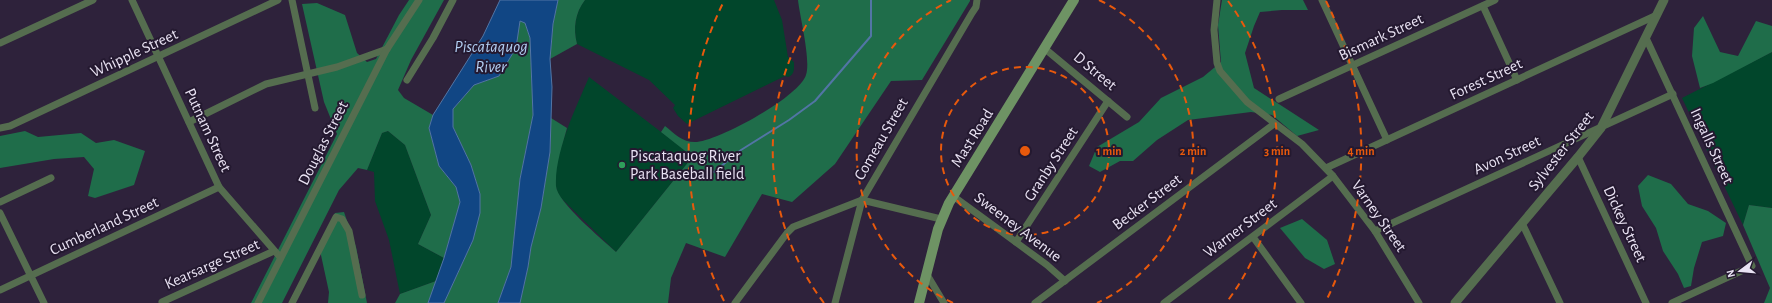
<svg xmlns="http://www.w3.org/2000/svg" width="1772" height="303" viewBox="0 0 1772 303" font-family="'Alegreya Sans',sans-serif">
<style>
.green{fill:#01462b}
.forest{fill:#1f6d4a}
.water{fill:#114684;stroke:#5275a5}
.lines{fill:none;stroke-linecap:round;stroke-linejoin:round}
.stream{stroke:#5275a5;stroke-width:2}
.minor{stroke:#556d4f;stroke-width:7}
.tertiary{stroke:#556d4f;stroke-width:9}
.secondary{stroke:#6e9364;stroke-width:10}
.ring{fill:none;stroke:#e8590c;stroke-width:2;stroke-dasharray:7 5}
.leisure-dot{fill:#2e9e5b;stroke:#241930;stroke-width:1.5}
.labels{text-anchor:middle;dominant-baseline:central;stroke-width:4;stroke-linejoin:round;paint-order:stroke}
.street-label{font-size:16px;fill:#e9e2f3;stroke:#241930}
.poi-label{font-size:16px;fill:#e9e2f3;stroke:#241930;text-anchor:start}
.water-label{font-size:17px;font-style:italic;fill:#b2cef2;stroke:#241930}
.centre{fill:#e8590c;stroke:#241930;stroke-width:2}
.ring-label{font-size:12px;text-anchor:middle;font-weight:bold;fill:#e8590c;stroke:#241930;stroke-width:4;stroke-linejoin:round;paint-order:stroke}
</style>
<rect width="100%" height="100%" fill="#2e223b"/>
<!-- green -->
<g class="green">
<path d="M585,0H774L782,20L788,57L794,62C794,68 795,75 788,77L785,76L687,124L678,116L673,108L675,105L649,80L577,44C573,28 575,13 585,0Z"/>
<polygon points="1772,52 1772,208 1749,205 1743,225 1682,98"/>
<path d="M589,77L690,154V160L616,252L564,201C560,197 557,193 556,187C551,159 578,103 589,77Z"/>
<polygon points="388,131 405,145 431,215 418,244 444,258 436,281 400,294 389,240 375,201 374,172 367,170 382,133"/>
</g>
<!-- forest -->
<g class="forest">
<polygon points="409,0 444,0 411,60 398,90 404,98 433,115 429,128 439,166 456,187 460,202 444,258 418,244 431,215 405,145 388,131 382,133 367,170 358,168 339,190 282,303 251,303 337,134 324,102 302,4 317,3 345,15 357,53 367,62 376,59 399,15"/>
<path d="M558,0H585C575,13 573,28 577,44L550,59L553,24Z"/>
<path d="M798,0H970V1L922,80L891,81L835,164L792,202L762,194L725,257L686,243L671,278L668,303H520L528,267L531,247L541,208L550,152L551,118L567,128C562,146 555,166 556,186C557,202 602,239 616,252L690,160L689,154L661,132L665,126C675,134 683,143 697,142C720,140 799,97 806,75C811,60 800,18 798,0Z"/>
<polygon points="1222,0 1303,0 1308,10 1282,10 1260,12 1254,26 1245,53 1254,88 1319,130 1297,136 1272,115 1251,112 1188,120 1157,140 1133,161 1120,161 1100,172 1089,166 1097,147 1139,122 1161,98 1203,77 1221,62 1218,25"/>
<polygon points="1703,16 1720,52 1738,56 1756,21 1772,26 1772,52 1713,83 1700,88 1692,56 1694,28"/>
<polygon points="520,20 525,23 530,38 533,115 520,179 511,267 498,303 444,303 473,240 480,194 471,165 453,127 453,109 474,85 499,76 516,48"/>
<polygon points="25,131 38,137 81,133 96,143 114,140 145,151 134,185 95,198 88,196 94,169 84,157 54,159 0,168 0,136"/>
<polygon points="1648,175 1671,184 1688,204 1708,211 1726,223 1723,236 1702,242 1694,268 1691,286 1684,288 1678,274 1663,251 1656,228 1642,206 1638,186"/>
<polygon points="1749,205 1772,208 1772,303 1764,303 1770,288 1743,225"/>
<polygon points="344,212 356,247 367,303 328,303 329,292 319,246 335,213"/>
<polygon points="1302,219 1327,240 1335,264 1324,269 1305,258 1280,228"/>
<polygon points="436,281 428,303 395,303 400,294"/>
</g>
<!-- water -->
<polygon class="water" points="500,0 558,0 553,24 550,59 552,87 550,152 541,208 531,247 528,267 520,303 498,303 511,267 520,179 533,115 530,38 525,23 520,21 516,48 499,76 474,85 453,109 453,127 471,165 480,194 480,213 473,240 444,303 428,303 444,258 460,202 456,187 439,166 429,128 433,115 483,36"/>
<g class="lines">
<!-- stream -->
<polyline class="stream" points="714,172 741,150 789,120 815,101 871,36 871,0"/>
<!-- minor -->
<g class="minor">
<polyline points="132,0 219,187 280,257"/>
<polyline points="292,0 315,108"/>
<polyline points="1217,0 1214,30 1217,63 1220,71 1247,102 1302,144 1333,176 1375,231 1419,303"/>
<polyline points="1322,0 1387,140"/>
<polyline points="1483,6 1517,80"/>
<polyline points="1646,38 1752,266 1672,303"/>
<polyline points="0,43 93,0"/>
<polyline points="1044,48 1127,117"/>
<polyline points="407,80 433,38 453,0"/>
<polyline points="1279,99 1495,0"/>
<polyline points="189,122 266,84 337,67 387,49"/>
<polyline points="0,128 10,126 278,0"/>
<polyline points="1578,157 1646,303"/>
<polyline points="1326,168 1657,15"/>
<polyline points="953,196 1047,265 1065,281"/>
<polyline points="0,202 51,178"/>
<polyline points="0,213 44,303"/>
<polyline points="1522,223 1560,303"/>
<polyline points="1375,231 1673,94"/>
<polyline points="1253,237 1301,303"/>
<polyline points="1016,242 1108,101"/>
<polyline points="926,273 944,303"/>
<polyline points="0,290 219,187"/>
<polyline points="162,302 274,251"/>
<polyline points="258,303 387,49 419,0"/>
<polyline points="292,303 336,217 342,219 349,231 362,295"/>
<polyline points="735,303 787,233 793,227 862,200 941,219"/>
<polyline points="835,303 862,200 972,13 976,7 977,0"/>
<polyline points="1035,303 1274,124"/>
<polyline points="1164,303 1333,176"/>
</g>
<!-- tertiary -->
<polyline class="tertiary" points="1455,303 1578,157 1601,128 1664,0"/>
<!-- secondary -->
<polyline class="secondary" points="919,303 938,229 949,203 1074,0"/>
</g>
<!-- distance rings -->
<g class="ring">
<circle cx="1025" cy="151" r="84"/>
<path d="M953 303A168 168 0 0 1 951 0M1099 0A168 168 0 0 1 1097 303"/>
<path d="M824 303A252 252 0 0 1 822 1M1228 1A252 252 0 0 1 1226 303"/>
<path d="M724 301A336 336 0 0 1 724 1M1326 1A336 336 0 0 1 1326 301"/>
</g>
<!-- markers -->
<circle class="leisure-dot" cx="622" cy="165" r="4"/>
<g class="labels">
<!-- street labels -->
<g class="street-label">
<text transform="translate(1381 37) rotate(-25)">Bismark Street</text>
<text transform="translate(134 53) rotate(-25)">Whipple Street</text>
<text transform="translate(1095 71) rotate(40)">D Street</text>
<text transform="translate(1486 79) rotate(-25)">Forest Street</text>
<text transform="translate(208 130) rotate(65)">Putnam Street</text>
<text transform="translate(972 138) rotate(-58)">Mast Road</text>
<text transform="translate(881 139) rotate(-60)">Comeau Street</text>
<text transform="translate(323 143) rotate(-63)">Douglas Street</text>
<text transform="translate(1712 146) rotate(65)">Ingalls Street</text>
<text transform="translate(1561 151) rotate(-52)">Sylvester Street</text>
<text transform="translate(1507 155) rotate(-25)">Avon Street</text>
<text transform="translate(1051 164) rotate(-57)">Granby Street</text>
<text transform="translate(1147 202) rotate(-37)">Becker Street</text>
<text transform="translate(1379 216) rotate(55)">Varney Street</text>
<text transform="translate(1625 224) rotate(65)">Dickey Street</text>
<text transform="translate(104 226) rotate(-25)">Cumberland Street</text>
<text transform="translate(1018 227) rotate(37)">Sweeney Avenue</text>
<text transform="translate(1240 228) rotate(-37)">Warner Street</text>
<text transform="translate(212 264) rotate(-24)">Kearsarge Street</text>
</g>
<!-- poi labels -->
<g class="poi-label">
<text x="630" y="156">Piscataquog River<tspan x="630" dy="18">Park Baseball field</tspan></text>
</g>
<!-- water labels -->
<g class="water-label">
<text x="491" y="46">Piscataquog<tspan x="491" dy="20">River</tspan></text>
</g>
</g>
<circle cx="1025" cy="151" r="6" class="centre"/>
<g class="ring-label">
<text x="1109" y="155">1 min</text>
<text x="1193" y="155">2 min</text>
<text x="1277" y="155">3 min</text>
<text x="1361" y="155">4 min</text>
</g>
<!-- north arrow -->
<g transform="translate(1740 271) rotate(254)" stroke="#241930" stroke-width="3" paint-order="stroke">
<path d="M0-3L7 15L0 10L-7 15Z" fill="#e9e2f3"/>
<text y="-6" font-size="11" font-weight="bold" text-anchor="middle" fill="#e9e2f3">N</text>
</g>
</svg>
